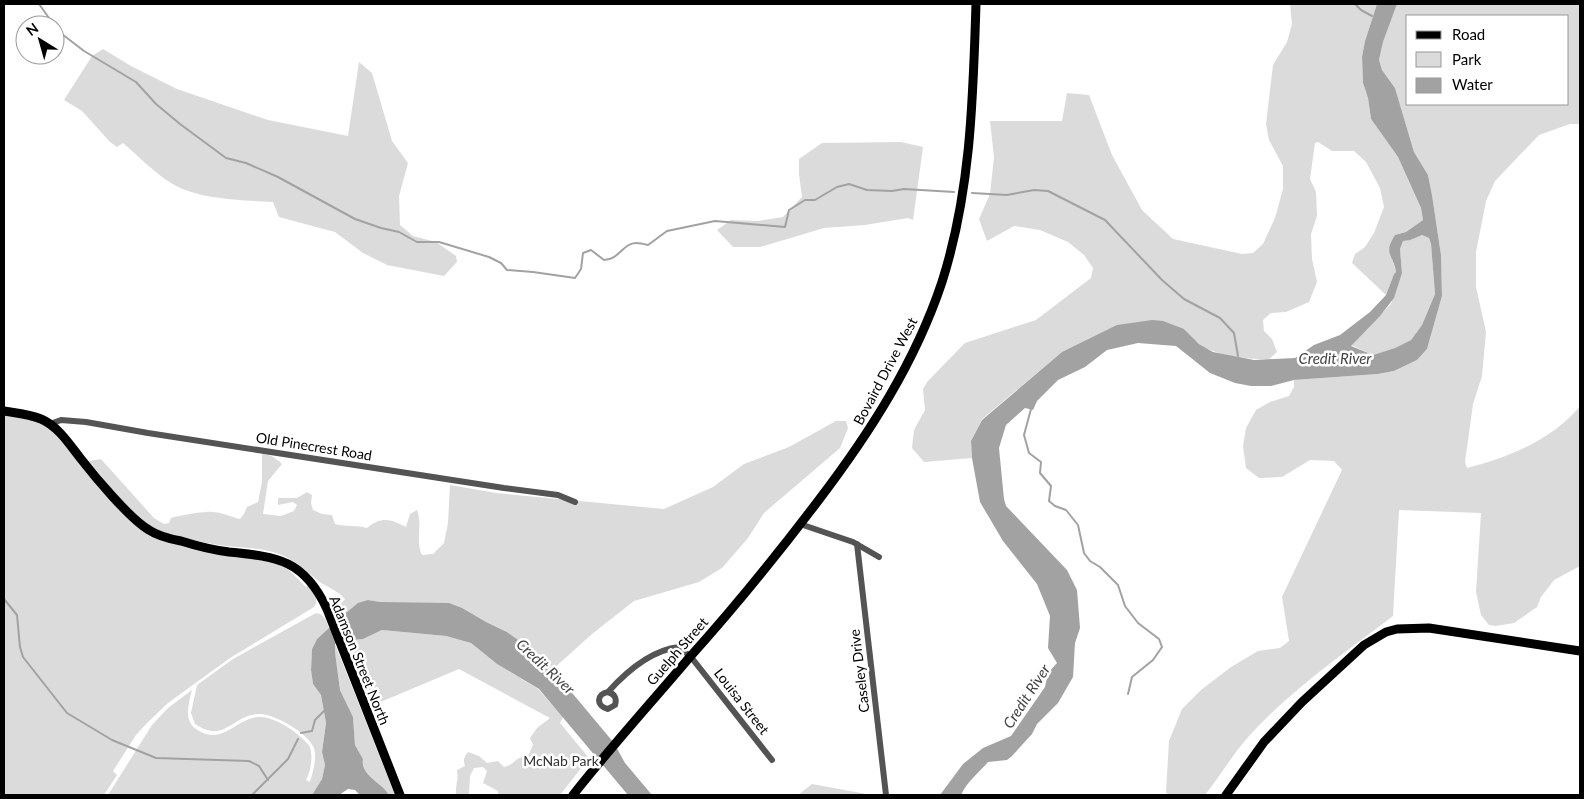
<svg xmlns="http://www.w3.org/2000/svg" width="1584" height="799" viewBox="0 0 1584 799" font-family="Lato,sans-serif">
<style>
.green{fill:#dbdbdb;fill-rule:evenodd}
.water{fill:#a2a2a2;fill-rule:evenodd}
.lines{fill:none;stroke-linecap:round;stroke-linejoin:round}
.stream{stroke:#a2a2a2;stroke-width:2}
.minor{stroke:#545454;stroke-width:6}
.major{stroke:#000;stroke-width:9}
.labels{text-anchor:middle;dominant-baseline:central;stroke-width:5;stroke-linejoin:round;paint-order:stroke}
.street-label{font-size:14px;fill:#000;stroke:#fff}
.park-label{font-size:14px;fill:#323232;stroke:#fff}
.water-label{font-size:15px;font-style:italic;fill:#434343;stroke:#fff}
</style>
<rect width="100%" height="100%" fill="#fff"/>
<!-- green -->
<g class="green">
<path d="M1290,4H1377L1365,41L1362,57L1363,83L1368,98L1371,119L1398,157L1421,208L1423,220L1406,232L1395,235L1392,259L1396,272L1394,274L1386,295L1352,263L1355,254L1365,247L1374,233L1384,207L1380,188L1366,162L1354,151H1332L1318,142L1315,143L1310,179L1316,192L1317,216L1311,234L1312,259L1317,282L1309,302L1286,312L1271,313L1263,320L1264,331L1272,339L1277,352L1269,359C1249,360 1218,356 1201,345C1194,341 1189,334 1184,329L1062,352L982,419L971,441L972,458L924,462L912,448L914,430L925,410L923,389L927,382L965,343L1036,320L1091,278L1093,268L1084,255L1068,242L1040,230L1014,226L987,241L979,219L990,194L994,157L990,121H1062L1067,93L1089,95L1112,155L1142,210L1173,239L1242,254L1253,253L1263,244L1275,218L1283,189V166L1269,140L1266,124L1273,65L1287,42L1292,24Z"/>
<path d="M1397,4H1580V124H1570L1539,135L1495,181L1486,201L1476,252V287L1486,332L1482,376L1473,404L1465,462L1467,468C1507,458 1554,439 1580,406V566L1554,580L1541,597L1537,607L1514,623L1496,626L1489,625L1481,615L1476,592L1481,513L1399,510L1393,616C1344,653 1291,690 1249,736C1233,754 1220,776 1205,795H1168L1166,792L1169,741L1182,709L1201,690L1231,667L1258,651L1280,648L1289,641L1282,597L1342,470L1334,461L1310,460L1282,477L1259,478L1246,468L1243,446L1246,428L1256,410L1270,402L1289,396L1294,387V380L1378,374L1394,371L1417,360L1427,349L1442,296L1441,255L1432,195L1428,175L1414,152L1395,88L1382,70L1379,60L1383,42ZM1408,16H1568V104H1408Z"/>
<path d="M103,49L131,66L177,89L268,120L348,136L359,62L372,73L392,141L408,163L399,196L400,225L413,236L436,242L456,256L457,262L444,276L387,265L363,253L335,232L279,217L273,202C242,200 198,200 171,183C156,174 137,155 123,143L117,147L110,142L82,111L64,100L92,56Z"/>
<polygon points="901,142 923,147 913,220 908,218 865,225 824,228 760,247 733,247 717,230 731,220 758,221 783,217 802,197 799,174 799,159 822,143"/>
<polygon points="1422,235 1429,238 1431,244 1435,294 1422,325 1411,340 1395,348 1373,355 1351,345 1391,304 1402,273 1400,249 1403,241"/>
<path d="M4,415L37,421L50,429L105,491L147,532L275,563L287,568L306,587L308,586C313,593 320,599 314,607L230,658L168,703L147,723L136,735L113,771L117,775L104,795H4Z"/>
<path d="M836,421H846L848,428L840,448L764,513L748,538L722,568L699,582L634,601L592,634L552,670L542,657L507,632L486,622L368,600L339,625L333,613L345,599C338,591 329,588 320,582C307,572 295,560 279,554C259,547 239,548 219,545C198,542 174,537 156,529C132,518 106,481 89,461L101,459L154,518L164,524L169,523L171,518C177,516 205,511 212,512C221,512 231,517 240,519L244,514L247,507L258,502L262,482V454C270,454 276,458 282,464L268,481L263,514L281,516L294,511L297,505L293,502L278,505V498H297L307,492L312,495L311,503L313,510L322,514L332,515L335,524C346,527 356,525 367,528C381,516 391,519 406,527L410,514L417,510C423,525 415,541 422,555L433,554L444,543L448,523L450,485L496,493L664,509L713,487L744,464L789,447Z"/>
<path d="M316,613C325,614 326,621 329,628L317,639L312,649L311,670L313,684L321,695L326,723L322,752L325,765L322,779L312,795H108L152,725L168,708L192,690C189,702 183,720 196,729C223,747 234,719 259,717C275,716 301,734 310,747C313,758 311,770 306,780L310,782C313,771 317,759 314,748C309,734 274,713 259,714C231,715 226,744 195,724L191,713L197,685L233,659Z"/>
<path d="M382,630L446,636L471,643L497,664L538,689L563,717L560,723L589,758L560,795H498V791L483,783L487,771L483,767L474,768L470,776L469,795H456C455,786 459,779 457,770L465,766C463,760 464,757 468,752L479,756L487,763L498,761L504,767C515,765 514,757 528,756L533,745L530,738L537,728L550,718L459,669L371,706L345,640L363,639Z"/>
<path d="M335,644L395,795H389C383,783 360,776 363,759L355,745L353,717L340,690L335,652Z"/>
<polygon points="812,784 872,795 798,795"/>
</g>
<!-- water -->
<g class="water">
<path d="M1377,4H1397L1383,42L1379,60L1382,70L1395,88L1414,152L1428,175L1432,195L1441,255L1442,296L1427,349L1417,360L1394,371L1378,374L1294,380L1271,386H1251L1235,383L1210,373L1176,346L1138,343L1107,350L1085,367L1058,380L1037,401L1033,410L1025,408L1006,425L999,448L1004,499L1006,506L1067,570L1077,590L1080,628L1075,643L1073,677L1058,703L1037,724L1032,734L1012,756L1007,760L988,762C978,774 968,780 961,795H940L963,764L983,748L1011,736L1045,687L1048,673L1057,663L1048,648L1050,616L1037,584L1003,541L980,502L972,458L971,441L982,420L1062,352L1117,325L1152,320L1163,321L1184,329L1199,344L1213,352L1254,360L1295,358L1314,345L1340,335L1370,312L1386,295L1394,274L1396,272C1393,254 1383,254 1395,235L1406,232L1423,220L1421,208L1398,157L1371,119L1368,98L1363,83L1362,57L1365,41ZM1422,235L1429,238L1431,244L1435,294L1422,325L1411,340L1395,348L1373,355L1351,346L1380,316L1394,298L1402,273L1400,249L1403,241L1410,240Z"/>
<path d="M368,600L380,602L449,603L462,608L486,622L507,632L542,657L614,743L625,763L652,795H628L539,689L497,664L471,643L446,636L382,630L363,639L340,641L335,644V652L340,690L353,717L355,745L363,759C360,776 383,783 389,795H360L355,790L348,789L339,795H312L322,779L325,765L322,752L326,723L321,695L313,684L311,670L312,649L317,639L329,628L339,625L343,620L346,613L358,603Z"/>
</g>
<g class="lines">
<!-- stream -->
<g class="stream">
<polyline points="39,4 54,25"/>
<polyline points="1355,4 1361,10 1372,16"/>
<path d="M55,27L58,31L84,51L136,82L156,104L180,124L226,158L246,163L278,177L355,219L381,228L399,232L417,242H439L489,257L501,263L507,270L533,272L575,278L581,269L583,253L591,250L604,260C619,260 623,243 636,243C639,243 644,244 648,245L667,231L715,221L785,227L789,210L805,200H815L837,187L849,184L867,190L892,191L904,189L954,192"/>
<polyline points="972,193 1007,195 1034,190 1048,191 1105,220 1162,280 1184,299 1220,318 1234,333 1238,356"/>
<polyline points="1031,409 1024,435 1029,453 1041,462 1040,473 1051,486 1049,501 1055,506 1066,510 1078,525 1084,553 1090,561 1100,567 1118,585 1125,606 1138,623 1159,639 1162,647 1153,660 1132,677 1128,694"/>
<polyline points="4,599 17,615 20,647 23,657 67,713 112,740 156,758 249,761 259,766 268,780"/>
<polyline points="301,733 312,731 315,720 324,711"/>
<polyline points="252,795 288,759 298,739"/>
</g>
<!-- minor -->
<g class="minor">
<polyline points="50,424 61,420 86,422 148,433 504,488 558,495 575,502"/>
<polyline points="800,524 853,542 879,557"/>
<polyline points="857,544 886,795"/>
<path d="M608,692C615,694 617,699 615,705L608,709C596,706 596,694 608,692C626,672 652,650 679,647L691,657L772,760"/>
</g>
<!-- major -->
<g class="major">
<path d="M4,411C16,413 29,414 41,419C58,426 70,445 81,459C95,477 130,519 149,530C158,536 170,539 181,541C197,546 213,550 229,552C279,557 304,560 327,609L400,795"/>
<path d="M573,795C610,748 650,704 689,658C734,608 777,555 818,501C869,434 915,363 942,282C971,191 973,98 976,4"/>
<polyline points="1226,795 1264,742 1302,702 1364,645 1386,632 1397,629 1429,628 1580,651"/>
</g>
</g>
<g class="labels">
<!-- street labels -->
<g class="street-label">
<text transform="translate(885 371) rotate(-62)">Bovaird Drive West</text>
<text transform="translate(314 446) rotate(9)">Old Pinecrest Road</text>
<text transform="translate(677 651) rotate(-49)">Guelph Street</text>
<text transform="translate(360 660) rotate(68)">Adamson Street North</text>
<text transform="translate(859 671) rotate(-97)">Caseley Drive</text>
<text transform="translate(742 701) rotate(52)">Louisa Street</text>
</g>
<!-- park labels -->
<g class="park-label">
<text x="561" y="760">McNab Park</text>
</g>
<!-- water labels -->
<g class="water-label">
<text x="1335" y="358">Credit River</text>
<text transform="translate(546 666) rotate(43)">Credit River</text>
<text transform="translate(1026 696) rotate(-57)">Credit River</text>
</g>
</g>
<!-- border -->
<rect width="1584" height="799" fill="none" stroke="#000000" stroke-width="10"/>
<!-- legend -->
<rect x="1406" y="15" width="162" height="90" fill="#ffffff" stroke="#999999"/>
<rect x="1416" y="31" width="25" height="8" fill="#000000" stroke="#999999"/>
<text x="1452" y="40" font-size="15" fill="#000000">Road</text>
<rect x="1416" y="52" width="25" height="15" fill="#dbdbdb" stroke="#999999"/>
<text x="1452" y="65" font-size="15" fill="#000000">Park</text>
<rect x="1416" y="78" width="25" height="15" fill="#a2a2a2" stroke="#999999"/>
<text x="1452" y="90" font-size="15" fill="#000000">Water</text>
<!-- north arrow -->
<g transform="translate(40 40) rotate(323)"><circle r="24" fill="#ffffff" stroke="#999999"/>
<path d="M0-4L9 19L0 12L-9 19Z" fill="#000000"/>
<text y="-8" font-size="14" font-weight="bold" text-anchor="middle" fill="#000000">N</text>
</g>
</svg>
